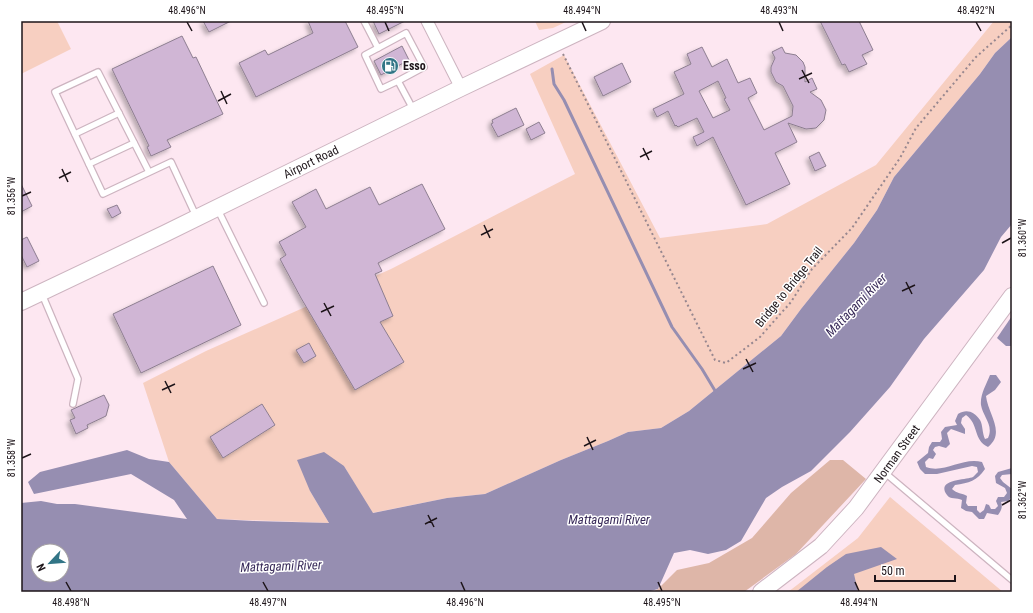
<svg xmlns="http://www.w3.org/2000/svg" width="1033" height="613" viewBox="0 0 1033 613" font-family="'Roboto Condensed',sans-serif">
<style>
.green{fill:#f7cfc1}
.forest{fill:#deb6a8}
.water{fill:#968eb1;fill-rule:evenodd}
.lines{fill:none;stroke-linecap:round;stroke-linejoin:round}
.stream{stroke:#968eb1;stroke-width:3}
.building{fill:#d0b6d5;stroke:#8d7e90;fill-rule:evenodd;filter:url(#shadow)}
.lane-casing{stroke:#cdb4c0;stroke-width:8}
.street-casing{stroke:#cdb4c0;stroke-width:13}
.secondary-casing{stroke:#cdb4c0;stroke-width:18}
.path{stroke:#97878f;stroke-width:2;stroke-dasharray:2 3;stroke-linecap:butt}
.lane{stroke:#fff;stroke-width:5.5}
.street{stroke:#fff;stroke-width:11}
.secondary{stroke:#fff;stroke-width:16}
.ticks{fill:none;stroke:#1d1419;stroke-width:1.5}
.labels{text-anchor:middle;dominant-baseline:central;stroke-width:3;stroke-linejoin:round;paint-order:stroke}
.poi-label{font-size:12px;font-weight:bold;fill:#1d1419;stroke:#fff;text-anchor:start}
.street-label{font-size:12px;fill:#1d1419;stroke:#fff}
.water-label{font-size:13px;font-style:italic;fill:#382a59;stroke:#fff}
.neatline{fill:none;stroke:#1d1419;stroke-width:1.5}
.ticks-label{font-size:10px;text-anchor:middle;fill:#1d1419}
</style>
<defs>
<filter id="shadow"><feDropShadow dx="-3" dy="3" stdDeviation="2" flood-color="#0004"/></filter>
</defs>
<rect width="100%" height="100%" fill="#fde7f1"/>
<!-- green -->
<g class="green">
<polygon points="21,21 57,21 71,49 21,74"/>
<polygon points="535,21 568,21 553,28 539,30"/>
<polygon points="994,21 1012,21 1012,37 995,53 980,74 894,177 877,210 854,243 801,309 781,336 689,411 661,428 628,432 608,441 561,460 485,494 447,498 372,513 344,466 310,491 329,523 217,519 169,462 143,383 206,351 391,269 575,174 530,74 564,55 660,238 767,224 876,165"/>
<polygon points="890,497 1003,592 788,592 858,538"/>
</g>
<!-- forest -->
<polygon class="forest" points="830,460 843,460 866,479 796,554 744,592 653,592 658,589 677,570 709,563 752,538 791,493"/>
<!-- water -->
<g class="water">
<path d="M1012,37V224L1001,237L984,270L924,339L890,387L850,432L811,471L782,487L766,498L741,541L726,550L708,554L690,550L674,553L658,589L647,592H21V503L41,501L57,504H75L187,519L174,500L131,474L34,494L28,482L40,472L127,450L149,459L169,462L217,519L253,521L329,523L310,491L297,460L324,452L344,466L373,513L447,498L485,494L561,460L608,441L628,432L661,428L689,411L781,336L801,309L854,243L877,210L894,177L980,74L995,53ZM38,551H62V575H38Z"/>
<polygon points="1012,316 1012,346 1006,346 997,338"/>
<path d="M990,375H996L1001,382L995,390L986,396C988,414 1006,433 988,447C973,440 979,424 966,415L962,418L961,423L965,429V434L951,429L947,433L950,444L946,448L939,446L935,447L933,450L936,454L933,459L929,458L925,462L926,467C944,474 962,457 982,462L985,469C977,481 969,483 955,485L952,489C957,494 962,493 967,496L966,503L968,506H977V510L980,513L984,510L986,504L989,505L991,509H995L998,506L996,501L998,497H1004L1007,493L1005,488L996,483L995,476L998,472L1012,468V474L1002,475L1000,478L1003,482L1012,489V497L1008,501L1001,502C1003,507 1001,511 998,515L987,513L984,519H979L972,512L966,511L961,508L962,500C957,497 950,500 947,495C935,479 967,480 973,477C974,476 977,473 978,472L977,467L972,466L937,474H925L920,469L917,462L928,453L929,447L932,442H940L942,439L941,432L945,427L957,425L955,421L958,414C966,409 974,411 980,420C983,425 982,433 985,439L988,438C994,425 983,417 981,405C980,395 986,385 990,375Z"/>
<polygon points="881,547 897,559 854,574 858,592 796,592 827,567 846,554"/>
</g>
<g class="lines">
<!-- stream -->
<polyline class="stream" points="552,69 554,84 564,100 662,306 672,327 702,369 717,394"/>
</g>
<!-- building -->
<g class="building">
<polygon points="203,21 231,21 209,32"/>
<polygon points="308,21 345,21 358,47 256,97 239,63 265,50 268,55 313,33"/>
<polygon points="373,21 405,21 379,34"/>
<polygon points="820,21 859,21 873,50 862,55 867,64 849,72 845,64 842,65"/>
<polygon points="182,36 193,58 196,57 223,114 167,140 171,147 151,156 147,147 149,146 112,69"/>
<polygon points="402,46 409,60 381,75 374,61"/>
<path d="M702,47L712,67L727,59L738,83L750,78L757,93L748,98L764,130L792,116L793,106L783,86L776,82L771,72V67L775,58L772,52L782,47L785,53L796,55L803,62L805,67V82L812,78L817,89L810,92L821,100L826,110L824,120L816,128L806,129L788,123L797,142L775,153L790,184L746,205L713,137L697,146L693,137L704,132L697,118L678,127L676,125L675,126L668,111L657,117L653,109L684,94L674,72L691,64L687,54ZM718,81L726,98L724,99L730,110L713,118L699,91Z"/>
<polygon points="622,63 631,82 603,96 594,77"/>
<polygon points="516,108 524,125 498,137 491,124 493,123 492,120"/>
<polygon points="539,122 545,133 531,140 526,129"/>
<polygon points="819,152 826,166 815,171 809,157"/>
<polygon points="21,184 32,206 21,212"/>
<polygon points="422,184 445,229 378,263 382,271 375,274 393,316 380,322 404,362 355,390 301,298 280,259 286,255 279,242 306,227 292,202 316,189 326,209 370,187 379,205"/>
<polygon points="117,205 121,213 112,218 107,209"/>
<polygon points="27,237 39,261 27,267 21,255 21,240"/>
<polygon points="213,266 241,325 141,373 113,314"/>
<polygon points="309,343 316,356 304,363 296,350"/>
<polygon points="104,395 109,405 106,416 87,425 88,428 76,434 70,420 75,418 71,410"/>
<polygon points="262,404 275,425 223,458 210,437"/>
</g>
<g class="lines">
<!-- lane casing -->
<g class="lane-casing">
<g id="lane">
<polyline points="364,21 378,48"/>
<polyline points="398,81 381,89 365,55 406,33 424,67 398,81 413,109"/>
<polyline points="75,134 119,113"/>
<polyline points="89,164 134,143"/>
<polyline points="149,172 98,72 55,92 103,194 171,162 196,216"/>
<polyline points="218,210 264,303"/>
<polyline points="42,294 78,379 73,404"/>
<polyline points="884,472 1012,580"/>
</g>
</g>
<!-- street casing -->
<g class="street-casing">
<polyline id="street" points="427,21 461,88"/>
</g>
<!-- secondary casing -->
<g class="secondary-casing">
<g id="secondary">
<polyline points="21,302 164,234 461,88 602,21"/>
<polyline points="761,592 821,546 856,508 1012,296"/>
</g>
</g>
<!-- path -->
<polyline class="path" points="563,54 715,360 726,363 760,337 791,302 812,269 852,228 900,158 916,128 976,57 1012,25"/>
<!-- lane -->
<use href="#lane" class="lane"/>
<!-- street -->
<use href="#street" class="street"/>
<!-- secondary -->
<use href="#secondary" class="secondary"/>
</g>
<!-- ticks -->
<path class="ticks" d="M187,22L192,31M385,22L389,31M582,22L586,31M779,22L783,31M976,22L981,31M802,70L809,83M799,79L812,73M221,91L227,104M218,101L231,94M643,148L649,160M640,157L652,151M62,169L68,182M59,178L71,172M22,196L31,192M484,225L490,238M481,235L493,229M1002,243L1011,238M906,282L912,294M902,291L915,285M324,303L331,316M321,312L334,306M746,359L753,372M743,369L756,363M165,381L171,393M162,390L175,384M587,437L593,450M584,446L596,440M22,458L31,454M1002,505L1011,500M428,515L434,527M425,524L437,518M66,582L71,591M263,582L268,591M461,582L465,591M658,582L662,591M855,582L859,591"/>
<!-- icons -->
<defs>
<g id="fuel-disc" transform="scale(0.9)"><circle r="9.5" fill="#327586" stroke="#fff"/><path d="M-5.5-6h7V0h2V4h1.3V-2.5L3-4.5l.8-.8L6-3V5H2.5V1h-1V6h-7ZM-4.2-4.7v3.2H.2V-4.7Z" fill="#fff"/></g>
</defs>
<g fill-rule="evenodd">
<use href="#fuel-disc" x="390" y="66"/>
</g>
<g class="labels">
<!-- poi labels -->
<g class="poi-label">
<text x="403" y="66">Esso</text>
</g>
<!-- street labels -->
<g class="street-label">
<text transform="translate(311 162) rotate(-26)">Airport Road</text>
<text transform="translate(789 287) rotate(-51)">Bridge to Bridge Trail</text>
<text transform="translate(897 454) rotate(-54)">Norman Street</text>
</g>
<!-- water labels -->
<g class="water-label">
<text transform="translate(856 305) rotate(-46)">Mattagami River</text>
<text x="609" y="519">Mattagami River</text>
<text transform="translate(281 566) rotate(-2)">Mattagami River</text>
</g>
</g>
<!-- border -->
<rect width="1033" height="613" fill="none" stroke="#ffffff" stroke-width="44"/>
<!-- north arrow -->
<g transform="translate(50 563) rotate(244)"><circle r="19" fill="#ffffff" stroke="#a5a1a3"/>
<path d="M0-3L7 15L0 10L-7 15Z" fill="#327586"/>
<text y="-6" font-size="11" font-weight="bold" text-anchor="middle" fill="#1d1419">N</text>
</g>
<!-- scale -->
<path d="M875 575v6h80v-6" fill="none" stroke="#1d1419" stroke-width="2"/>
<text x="881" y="575" font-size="12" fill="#1d1419" stroke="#ffffff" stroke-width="3" paint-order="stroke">50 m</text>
<rect x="22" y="22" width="989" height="569" class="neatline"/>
<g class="ticks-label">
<text x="187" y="14">48.496°N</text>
<text x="385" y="14">48.495°N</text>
<text x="582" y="14">48.494°N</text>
<text x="779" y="14">48.493°N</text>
<text x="976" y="14">48.492°N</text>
<text transform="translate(11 196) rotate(-90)" y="4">81.356°W</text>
<text transform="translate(1022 238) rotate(-90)" y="4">81.360°W</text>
<text transform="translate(11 458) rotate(-90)" y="4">81.358°W</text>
<text transform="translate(1022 500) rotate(-90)" y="4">81.362°W</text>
<text x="71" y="606">48.498°N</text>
<text x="268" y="606">48.497°N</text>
<text x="465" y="606">48.496°N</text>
<text x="662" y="606">48.495°N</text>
<text x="859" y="606">48.494°N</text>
</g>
</svg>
